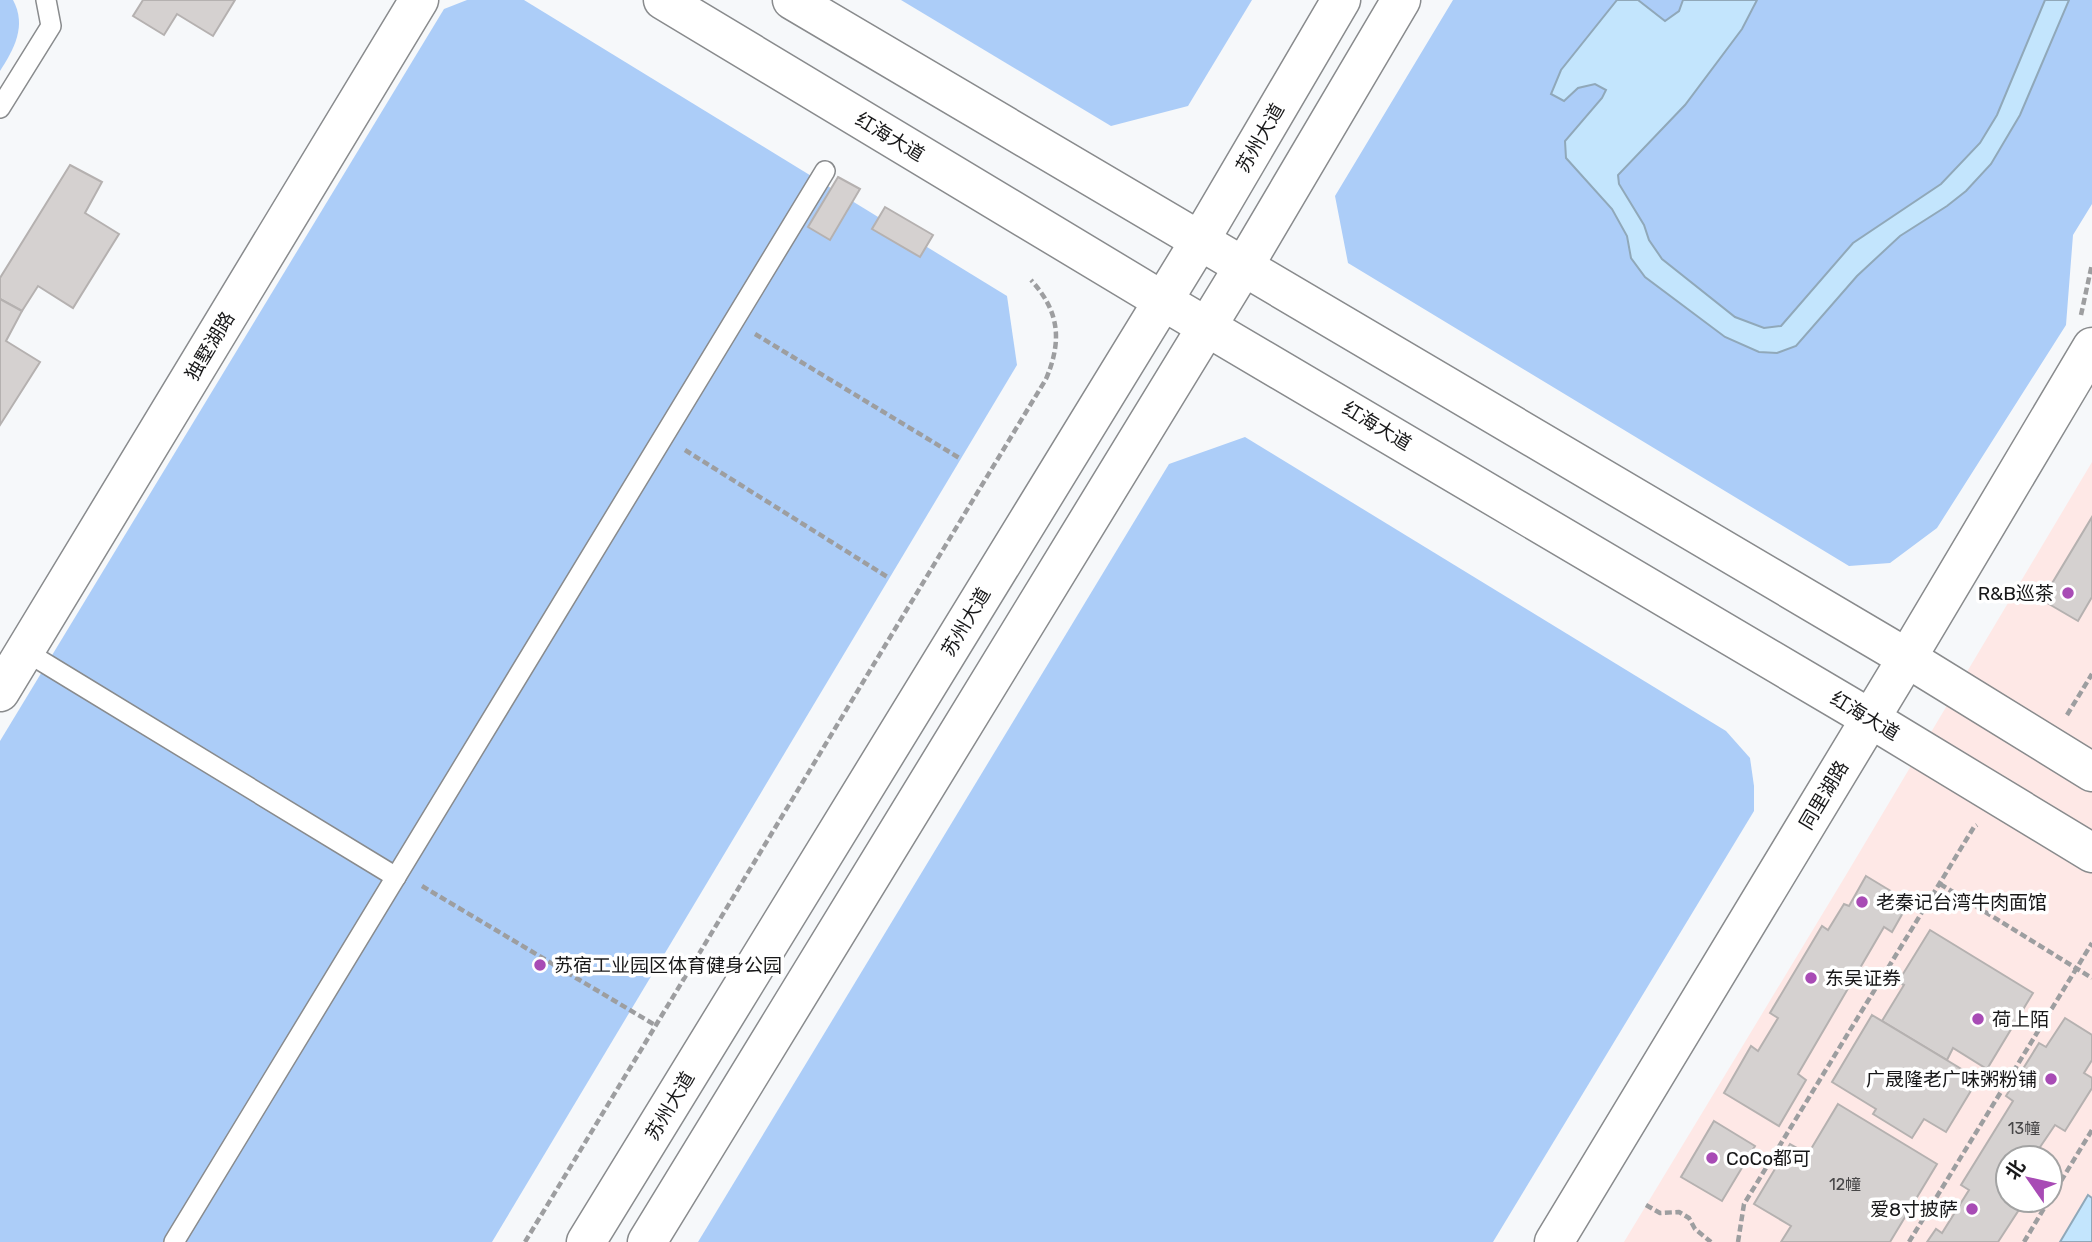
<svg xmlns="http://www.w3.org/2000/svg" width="2092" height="1242" viewBox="0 0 2092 1242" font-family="Rubik,'Noto Sans SC',sans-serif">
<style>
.commercial{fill:#fee8e6;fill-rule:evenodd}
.green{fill:#accdf8}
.water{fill:#c3e5fd;stroke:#90a8b9;stroke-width:2}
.building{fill:#d5d1d0;stroke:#b5b1b0;stroke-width:2}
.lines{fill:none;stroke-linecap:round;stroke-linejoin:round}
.service-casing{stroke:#898b8d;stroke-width:22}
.tertiary-casing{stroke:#898b8d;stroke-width:41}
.secondary-casing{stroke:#898b8d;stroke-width:41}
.path{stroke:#9d9ea0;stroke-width:4.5;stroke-dasharray:7 3.5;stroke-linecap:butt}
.service{stroke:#fff;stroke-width:19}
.tertiary{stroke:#fff;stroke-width:38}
.secondary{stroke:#fff;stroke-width:38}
.poi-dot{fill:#a84bb5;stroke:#fff;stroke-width:2.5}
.labels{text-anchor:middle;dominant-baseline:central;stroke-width:7;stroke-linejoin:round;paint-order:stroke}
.number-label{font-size:16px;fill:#474647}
.street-label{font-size:19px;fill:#181819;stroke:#fff}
.poi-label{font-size:19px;fill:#181819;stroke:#fff;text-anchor:start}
</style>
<rect width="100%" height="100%" fill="#f6f8fa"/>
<!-- commercial -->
<path class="commercial" d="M2092,462V1242H1624L1846,875ZM2008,1158H2050V1200H2008Z"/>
<!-- green -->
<g class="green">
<path d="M0,0H13C27,26 14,49 0,71Z"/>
<polygon points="467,0 524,0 1007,296 1017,365 492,1242 0,1242 0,741 444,9"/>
<polygon points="901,0 1252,0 1188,106 1111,126"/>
<polygon points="1453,0 2092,0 2092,204 2073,235 2066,325 1937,528 1890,563 1849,566 1348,263 1335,196"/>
<polygon points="1245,437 1726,731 1750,758 1754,786 1754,811 1493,1242 698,1242 1169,464"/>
</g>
<!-- water -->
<g class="water">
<polygon points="1617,0 1638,0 1665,21 1679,11 1683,0 1757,0 1742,29 1685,105 1618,175 1619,184 1644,225 1649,240 1662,259 1735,317 1764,328 1781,326 1853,243 1941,184 1980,143 1997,115 2045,0 2069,0 2020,115 1991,164 1966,191 1947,206 1900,236 1857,276 1796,346 1777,353 1759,352 1725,337 1645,277 1631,258 1627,236 1612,209 1566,158 1565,141 1602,98 1606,90 1595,84 1578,88 1564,101 1551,94 1561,70"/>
<polygon points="2088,1195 2092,1198 2092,1242 2060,1242"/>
</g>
<!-- building -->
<g class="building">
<polygon points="143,0 235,0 213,36 177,14 164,35 133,16"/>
<polygon points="70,165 102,182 85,213 119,234 73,308 38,286 22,311 0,299 0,278"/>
<polygon points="838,177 860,189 830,240 808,227"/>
<polygon points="885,207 933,235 920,257 872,229"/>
<polygon points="0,299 22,311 6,341 40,362 0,425"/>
<polygon points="2092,517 2092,597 2078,621 2042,600"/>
<polygon points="1866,876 1909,902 1892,932 1884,927 1798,1074 1806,1080 1779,1126 1724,1093 1751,1046 1758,1051 1778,1018 1770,1013 1822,926 1828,930 1844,904 1849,906"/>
<polygon points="1930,930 2033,993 1987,1069 1953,1048 1947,1060 1882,1021 1904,985 1898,982"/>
<polygon points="1872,1015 1978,1079 1946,1132 1924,1119 1912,1138 1873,1114 1876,1109 1832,1082"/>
<polygon points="2065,1018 2092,1035 2092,1060 2084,1073 2092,1078 2092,1088 2065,1131 2055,1125 2034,1156 2037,1158 2008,1158 2008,1200 2024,1202 1998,1242 1927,1242 1936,1229 1942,1233 1969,1190 1961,1185 2013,1101 2006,1096 2039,1043 2046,1047"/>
<polygon points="1838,1104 1937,1164 1890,1242 1781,1242 1791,1226 1754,1204 1790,1144 1808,1154"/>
<polygon points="1714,1121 1755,1146 1722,1201 1681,1177"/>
</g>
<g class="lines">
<!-- service casing -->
<g class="service-casing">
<g id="service">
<polyline points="0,108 51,26 46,0"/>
<polyline points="20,648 396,877"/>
<polyline points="174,1242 825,171"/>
</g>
</g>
<!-- tertiary casing -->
<g class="tertiary-casing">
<g id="tertiary">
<polyline points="0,692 419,0"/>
<polyline points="586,1242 1199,242 1341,0"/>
<polyline points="647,1242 1244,266 1401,0"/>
<polyline points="1554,1242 1907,658 2092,347"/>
</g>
</g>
<!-- secondary casing -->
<g class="secondary-casing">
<g id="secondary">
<polyline points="663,0 1163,301 1871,719 2092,853"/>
<polyline points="792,0 1907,658 2092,772"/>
</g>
</g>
<!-- path -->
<g class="path">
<polyline points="2081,315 2092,264"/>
<polyline points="755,334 961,459"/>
<polyline points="685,450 889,578"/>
<polyline points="2067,715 2092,674"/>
<polyline points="1940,884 2092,978"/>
<polyline points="422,886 655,1025"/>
<polyline points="2050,1199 2092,1130"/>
<polyline points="1646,1205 1660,1213 1679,1212 1689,1218 1695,1229 1711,1242"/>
<path d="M525,1242L1046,379C1062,341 1060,312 1031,280"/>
<polyline points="1738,1242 1744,1204 1974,827 1977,825"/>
<polyline points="1909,1242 2092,943"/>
<polyline points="2024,1242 2049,1200"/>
</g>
<!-- service -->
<use href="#service" class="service"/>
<!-- tertiary -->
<use href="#tertiary" class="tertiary"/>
<!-- secondary -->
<use href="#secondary" class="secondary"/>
</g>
<!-- markers -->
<g class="poi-dot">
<circle cx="2068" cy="593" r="7"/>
<circle cx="1862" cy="902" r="7"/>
<circle cx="540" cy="965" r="7"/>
<circle cx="1811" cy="978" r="7"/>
<circle cx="1978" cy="1019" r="7"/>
<circle cx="2051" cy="1079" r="7"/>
<circle cx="1712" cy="1158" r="7"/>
<circle cx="1972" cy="1209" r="7"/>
</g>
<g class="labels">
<!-- number labels -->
<g class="number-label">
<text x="2024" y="1128">13幢</text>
<text x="1845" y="1184">12幢</text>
</g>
<!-- street labels -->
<g class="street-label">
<text transform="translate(890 137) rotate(31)">红海大道</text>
<text transform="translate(1260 138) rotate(-60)">苏州大道</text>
<text transform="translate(210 346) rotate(-59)">独墅湖路</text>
<text transform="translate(1377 426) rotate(31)">红海大道</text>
<text transform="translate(966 622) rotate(-59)">苏州大道</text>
<text transform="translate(1865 716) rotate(31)">红海大道</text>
<text transform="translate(1824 795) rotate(-59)">同里湖路</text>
<text transform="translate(670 1106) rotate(-59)">苏州大道</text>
</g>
<!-- poi labels -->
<g class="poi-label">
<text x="2054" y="593" text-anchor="end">R&amp;B巡茶</text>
<text x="1876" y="902">老秦记台湾牛肉面馆</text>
<text x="554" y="965">苏宿工业园区体育健身公园</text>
<text x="1825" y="978">东吴证券</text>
<text x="1992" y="1019">荷上陌</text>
<text x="2037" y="1079" text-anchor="end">广晟隆老广味粥粉铺</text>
<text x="1726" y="1158">CoCo都可</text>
<text x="1958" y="1209" text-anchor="end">爱8寸披萨</text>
</g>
</g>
<!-- north arrow -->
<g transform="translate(2029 1179) rotate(304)"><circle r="33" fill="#ffffff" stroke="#a3a3a3" stroke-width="2"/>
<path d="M0-5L12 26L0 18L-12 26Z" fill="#a84bb5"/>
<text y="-10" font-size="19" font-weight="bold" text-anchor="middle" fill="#181819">北</text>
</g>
</svg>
